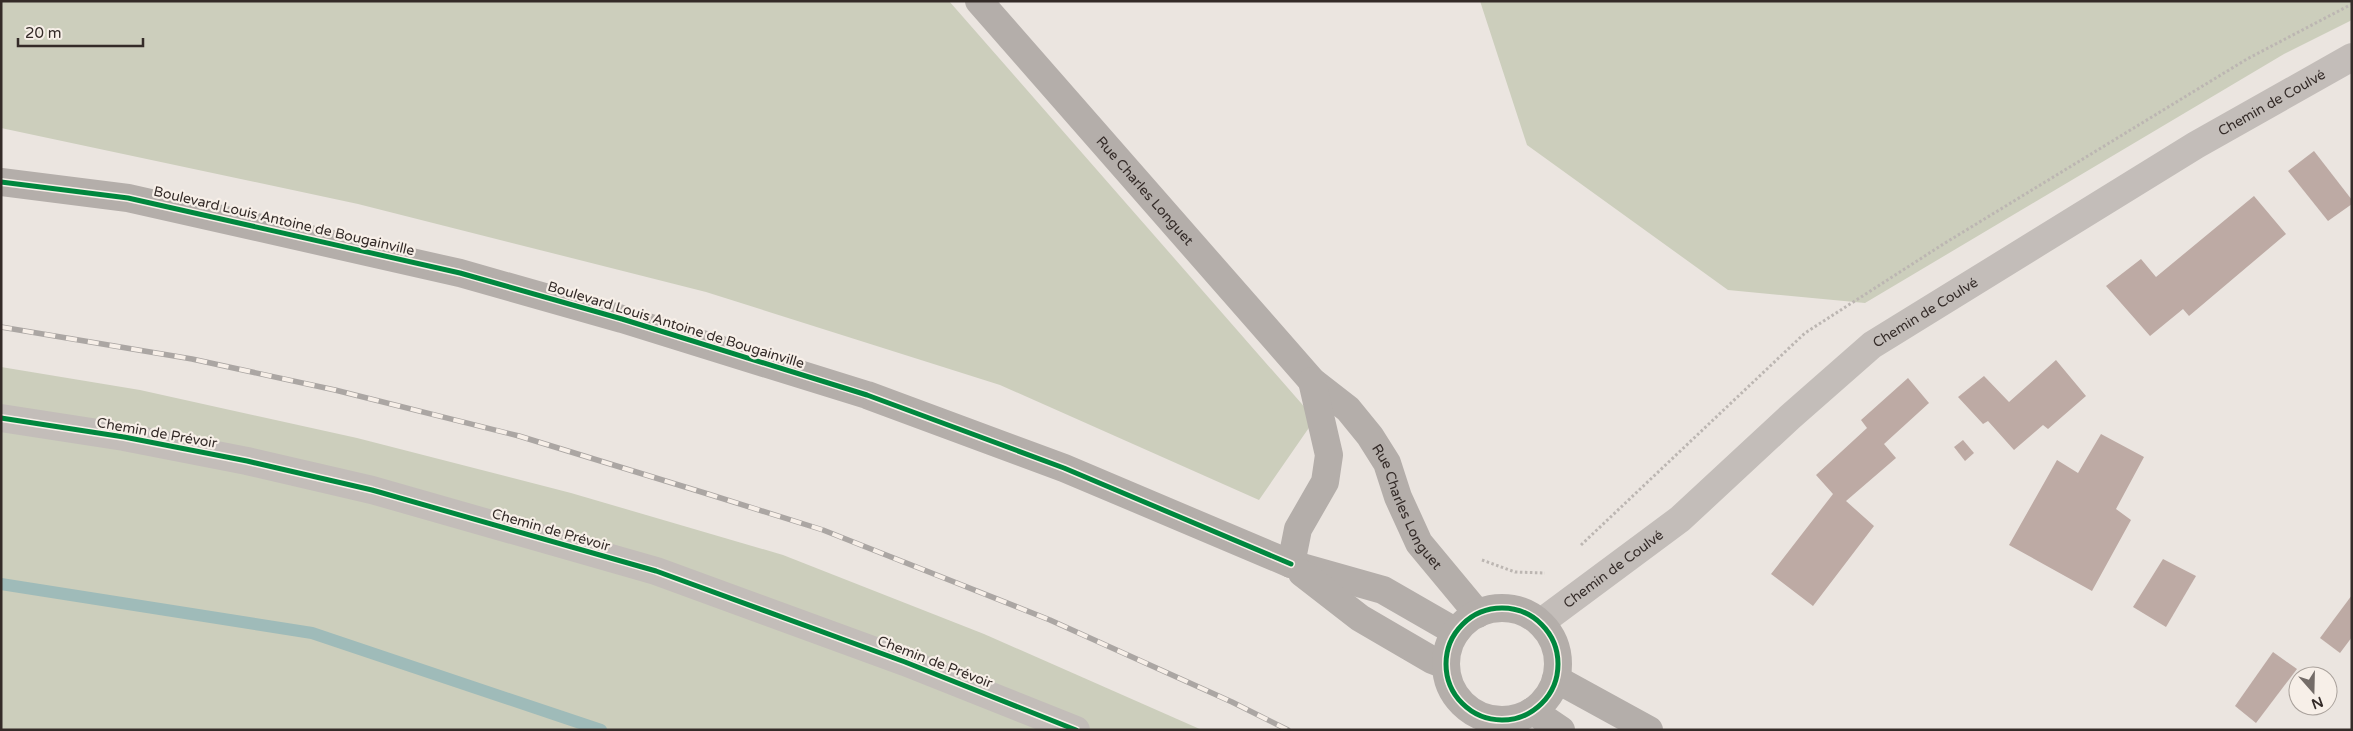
<svg xmlns="http://www.w3.org/2000/svg" width="2353" height="731" viewBox="0 0 2353 731" font-family="'Varela Round',sans-serif">
<style>
.green{fill:#cccebc}
.lines{fill:none;stroke-linecap:round;stroke-linejoin:round}
.stream{stroke:#9fbbb9;stroke-width:12}
.building{fill:#bdaaa4}
.path{stroke:#bcb6b2;stroke-width:3;stroke-dasharray:2.5 2.5;stroke-linecap:butt}
.street{stroke:#c3bdb9;stroke-width:28}
.secondary{stroke:#b4aeaa;stroke-width:28}
.rail-casing{stroke:#aba6a3;stroke-width:5.5}
.rail{stroke:#f7efe8;stroke-width:4;stroke-dasharray:11;stroke-linecap:butt}
.cycleway-casing{stroke:#f7efe8;stroke-width:8}
.cycleway{stroke:#00873e;stroke-width:5}
.labels{text-anchor:middle;dominant-baseline:central;stroke-width:4.5;stroke-linejoin:round;paint-order:stroke}
.street-label{font-size:14px;fill:#342b28;stroke:#f7efe8}
</style>
<rect width="100%" height="100%" fill="#ebe5e0"/>
<!-- green -->
<g class="green">
<polygon points="1,1 949,1 1315,419 1259,500 1000,385 706,292 358,204 1,128"/>
<polygon points="1480,1 2352,1 2352,20 2284,54 1865,303 1728,290 1527,145"/>
<polygon points="1,367 140,390 357,438 571,493 783,555 984,634 1202,730 1,730"/>
</g>
<g class="lines">
<!-- stream -->
<polyline class="stream" points="1,584 312,633 601,730"/>
</g>
<!-- building -->
<g class="building">
<polygon points="2314,151 2352,200 2352,204 2328,221 2288,171"/>
<polygon points="2254,196 2286,234 2189,316 2183,309 2150,336 2106,286 2141,259 2156,277"/>
<polygon points="2056,360 2086,396 2048,429 2043,425 2014,450 1988,421 1983,424 1958,397 1984,376 2009,402"/>
<polygon points="1908,378 1929,403 1884,444 1896,458 1846,501 1874,526 1813,606 1771,574 1833,494 1816,475 1867,428 1861,420"/>
<polygon points="2101,434 2144,457 2116,509 2131,520 2092,591 2009,545 2057,460 2078,473"/>
<polygon points="1963,440 1974,453 1965,461 1954,447"/>
<polygon points="2163,559 2196,576 2166,627 2133,607"/>
<polygon points="2352,595 2352,637 2340,653 2320,638"/>
<polygon points="2273,652 2297,669 2256,723 2235,706"/>
</g>
<g class="lines">
<!-- path -->
<g class="path">
<polyline points="1581,545 1805,333 1945,243 2247,59 2352,4"/>
<polyline points="1482,560 1515,572 1545,573"/>
</g>
<!-- street -->
<g class="street">
<polyline points="1,418 124,437 247,461 372,490 656,571 905,662 1076,730"/>
<path id="s1" d="M1540,623L1680,519L1790,417L1872,345L2196,145L2352,57"/>
</g>
<!-- secondary -->
<g class="secondary">
<path id="s2" d="M979,1L1312,381L1348,409L1370,436L1387,463L1398,497L1419,543L1478,614"/>
<polyline points="1,182 128,198 460,273 622,319 867,395 1064,468 1291,564 1383,590 1456,632"/>
<polyline points="1291,564 1298,529 1325,482 1329,455 1312,381"/>
<polyline points="1302,573 1360,618 1432,660 1445,665"/>
<circle cx="1502" cy="664" r="56"/>
<polyline points="1556,679 1649,730"/>
<polyline points="1533,711 1561,730"/>
</g>
<!-- rail casing -->
<g class="rail-casing">
<polyline id="rail" points="1,327 192,359 335,390 519,436 708,494 823,530 1050,620 1232,702 1288,730"/>
</g>
<!-- rail -->
<use href="#rail" class="rail"/>
<!-- cycleway casing -->
<g class="cycleway-casing">
<g id="cycleway">
<polyline points="1,182 128,198 460,273 622,319 867,395 1064,468 1291,564"/>
<polyline points="1,418 124,437 247,461 372,490 656,571 905,662 1076,730"/>
<circle cx="1502" cy="664" r="56"/>
</g>
</g>
<!-- cycleway -->
<use href="#cycleway" class="cycleway"/>
</g>
<g class="labels">
<!-- street labels -->
<g class="street-label">
<text stroke="none"><textPath href="#s1" startOffset="901">Chemin de Coulvé</textPath></text>
<text stroke="none"><textPath href="#s2" startOffset="252">Rue Charles Longuet</textPath></text>
<text transform="translate(284 221) rotate(13)">Boulevard Louis Antoine de Bougainville</text>
<text stroke="none"><textPath href="#s1" startOffset="496">Chemin de Coulvé</textPath></text>
<text transform="translate(676 325) rotate(17)">Boulevard Louis Antoine de Bougainville</text>
<text transform="translate(157 433) rotate(10)">Chemin de Prévoir</text>
<text stroke="none"><textPath href="#s2" startOffset="666">Rue Charles Longuet</textPath></text>
<text transform="translate(551 530) rotate(16)">Chemin de Prévoir</text>
<text stroke="none"><textPath href="#s1" startOffset="91">Chemin de Coulvé</textPath></text>
<text transform="translate(935 662) rotate(21)">Chemin de Prévoir</text>
</g>
</g>
<!-- border -->
<rect width="2353" height="731" fill="none" stroke="#342b28" stroke-width="5"/>
<!-- north arrow -->
<g transform="translate(2313 691) rotate(160)"><circle r="24" fill="#f7efe8" stroke="#a9a19b"/>
<path d="M0-4L9 19L0 12L-9 19Z" fill="#746c68"/>
<text y="-8" font-size="14" font-weight="bold" text-anchor="middle" fill="#342b28">N</text>
</g>
<!-- scale -->
<path d="M18 38v8h125v-8" fill="none" stroke="#342b28" stroke-width="2.5"/>
<text x="25" y="38" font-size="15" fill="#342b28" stroke="#f7efe8" stroke-width="4" paint-order="stroke">20 m</text>
</svg>
